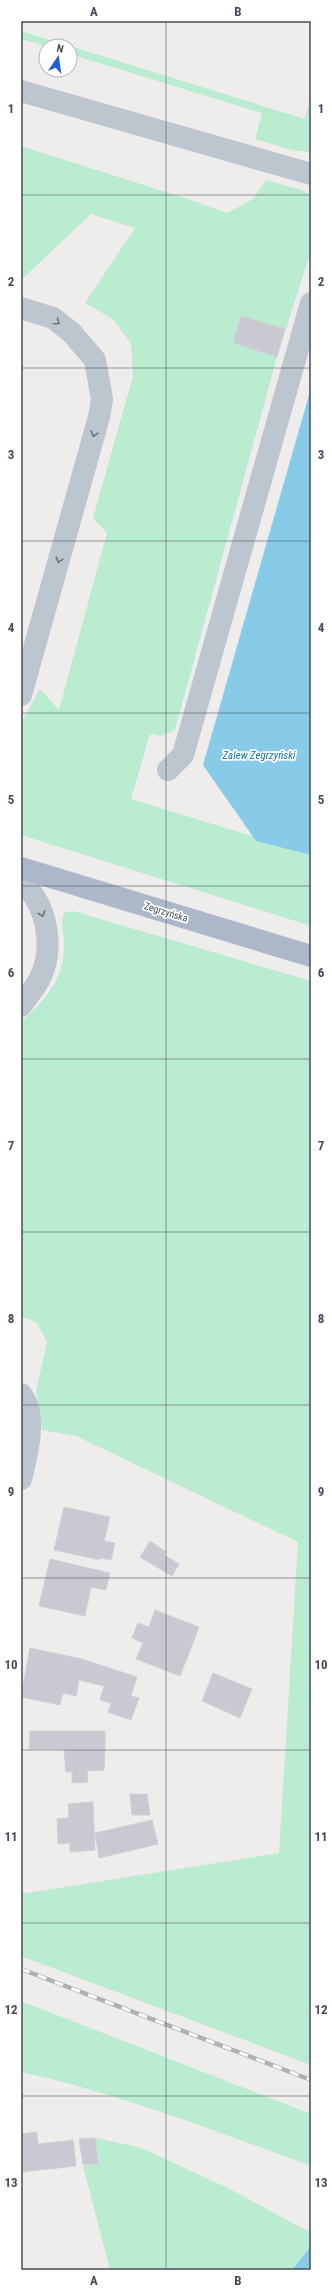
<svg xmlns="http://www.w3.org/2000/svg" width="332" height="2291" viewBox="0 0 332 2291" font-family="'Roboto Condensed',sans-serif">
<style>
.green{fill:#baecd2}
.water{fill:#88cbe8}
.building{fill:#c9cad1;stroke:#d0d1d7}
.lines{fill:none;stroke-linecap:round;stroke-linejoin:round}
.minor{stroke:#bdc5ce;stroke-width:22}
.major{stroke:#acb8ca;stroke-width:22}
.rail-casing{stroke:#aeb0b6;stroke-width:4.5}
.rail{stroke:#fff;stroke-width:3;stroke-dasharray:9;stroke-linecap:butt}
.oneway{stroke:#69717b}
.grid{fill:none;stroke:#454d58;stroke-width:1;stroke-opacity:0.55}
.labels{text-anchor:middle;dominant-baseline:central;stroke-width:3.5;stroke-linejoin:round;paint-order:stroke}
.street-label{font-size:10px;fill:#454d58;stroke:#fff}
.water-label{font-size:11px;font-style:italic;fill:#11759f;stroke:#fff}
.neatline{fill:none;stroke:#454d58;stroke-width:1.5}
.grid-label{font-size:13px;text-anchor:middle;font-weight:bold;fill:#454d58}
</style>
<rect width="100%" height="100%" fill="#efecec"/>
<!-- green -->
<g class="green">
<polygon points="21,31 70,46 46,46 21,39"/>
<polygon points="70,46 305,119 311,96 311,152 292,150 255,139 262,113 70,54"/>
<polygon points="21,146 191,200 227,213 253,199 266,180 305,191 311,196 311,251 277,357 175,730 161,736 150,734 131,799 311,854 311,926 21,835 21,723 40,689 59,710 107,533 93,518 133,376 131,344 114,320 85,303 135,228 91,214 21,280"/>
<path d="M73,911L311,981V2065L21,1956V1891L27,1893L279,1853L298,1542L76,1436L42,1430L36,1391L47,1342L37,1323L21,1316V1022C45,999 65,980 64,943C64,930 60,927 64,913Z"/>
<path d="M21,2001L311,2114V2166C215,2131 121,2094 21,2072Z"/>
<polygon points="95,2138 139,2147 228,2188 311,2233 311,2246 292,2270 110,2270 83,2166 98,2164"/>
</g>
<!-- water -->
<g class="water">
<polygon points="311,388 311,855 256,841 203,765"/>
<polygon points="311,2246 311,2270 292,2270"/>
</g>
<!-- building -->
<g class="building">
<polygon points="241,316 285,329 277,357 233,343"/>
<polygon points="64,1507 110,1517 104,1541 115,1543 111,1560 100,1558 100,1560 54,1550"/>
<polygon points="150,1541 166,1552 164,1555 179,1564 172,1576 140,1557"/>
<polygon points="50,1559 110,1573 106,1590 91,1587 85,1616 39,1606"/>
<polygon points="155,1610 199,1627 180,1676 136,1659 143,1643 132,1638 138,1623 149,1627"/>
<polygon points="30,1648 82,1659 137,1677 131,1696 139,1698 131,1720 108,1712 111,1703 100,1700 104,1686 79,1680 76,1696 63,1693 60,1705 21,1697"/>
<polygon points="213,1673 252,1689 240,1718 202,1701"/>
<polygon points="30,1731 105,1731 105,1749 29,1749"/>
<polygon points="64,1749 105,1749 104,1770 87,1771 88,1782 72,1783 72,1772 66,1772"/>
<polygon points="130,1794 147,1794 150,1815 132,1815"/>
<polygon points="93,1802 95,1850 70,1852 70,1843 58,1844 57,1819 69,1818 68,1804"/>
<polygon points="152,1820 158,1844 99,1858 95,1833"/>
<polygon points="37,2132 38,2144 73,2140 76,2166 21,2172 21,2134"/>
<polygon points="95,2138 98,2164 83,2165 79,2139"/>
</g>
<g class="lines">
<!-- minor -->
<g class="minor">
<polyline points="21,91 311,174"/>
<polyline points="21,308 53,318 71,332 95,360 102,399 99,417 21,695"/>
<polyline points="168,770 183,755 311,303"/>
<path d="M21,882C48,904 55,950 39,980C34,989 27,997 21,1006"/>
<path d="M21,1394C38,1414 27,1456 21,1479"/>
</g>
<!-- major -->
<polyline class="major" points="21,868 311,956"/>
<!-- rail casing -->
<g class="rail-casing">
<polyline id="rail" points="21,1969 311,2080"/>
</g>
<!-- rail -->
<use href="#rail" class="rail"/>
</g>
<!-- one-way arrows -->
<defs><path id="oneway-chevron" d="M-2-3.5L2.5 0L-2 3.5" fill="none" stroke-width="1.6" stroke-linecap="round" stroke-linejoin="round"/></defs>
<g class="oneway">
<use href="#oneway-chevron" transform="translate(57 322) rotate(35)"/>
<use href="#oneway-chevron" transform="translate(94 434) rotate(106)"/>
<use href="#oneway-chevron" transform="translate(59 560) rotate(106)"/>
<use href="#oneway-chevron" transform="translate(42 914) rotate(71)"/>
</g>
<!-- grid -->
<path class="grid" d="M166,21V2270M21,195H311M21,368H311M21,541H311M21,713H311M21,886H311M21,1059H311M21,1232H311M21,1405H311M21,1578H311M21,1750H311M21,1923H311M21,2096H311"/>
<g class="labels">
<!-- street labels -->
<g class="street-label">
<text transform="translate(166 912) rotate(17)">Zegrzyńska</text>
</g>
<!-- water labels -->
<g class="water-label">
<text x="259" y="755">Zalew Zegrzyński</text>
</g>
</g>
<!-- border -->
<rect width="332" height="2291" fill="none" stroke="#ffffff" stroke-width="44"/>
<!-- north arrow -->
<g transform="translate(58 58) rotate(13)"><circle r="19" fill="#ffffff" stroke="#b5b8bc"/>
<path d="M0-3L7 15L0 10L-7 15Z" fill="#1f5fd5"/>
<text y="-6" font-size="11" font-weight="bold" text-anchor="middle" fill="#454d58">N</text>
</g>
<rect x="22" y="22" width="288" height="2247" class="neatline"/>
<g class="grid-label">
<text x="94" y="16">A</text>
<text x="238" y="16">B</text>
<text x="11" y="113">1</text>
<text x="321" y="113">1</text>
<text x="11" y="286">2</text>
<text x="321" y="286">2</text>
<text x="11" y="459">3</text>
<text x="321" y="459">3</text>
<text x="11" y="632">4</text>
<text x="321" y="632">4</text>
<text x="11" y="804">5</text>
<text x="321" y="804">5</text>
<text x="11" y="977">6</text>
<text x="321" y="977">6</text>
<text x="11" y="1150">7</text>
<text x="321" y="1150">7</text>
<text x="11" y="1323">8</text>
<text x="321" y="1323">8</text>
<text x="11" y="1496">9</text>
<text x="321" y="1496">9</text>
<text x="11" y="1669">10</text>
<text x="321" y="1669">10</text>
<text x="11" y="1841">11</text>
<text x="321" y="1841">11</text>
<text x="11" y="2014">12</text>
<text x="321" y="2014">12</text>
<text x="11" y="2187">13</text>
<text x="321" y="2187">13</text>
<text x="94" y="2285">A</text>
<text x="238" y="2285">B</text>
</g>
</svg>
